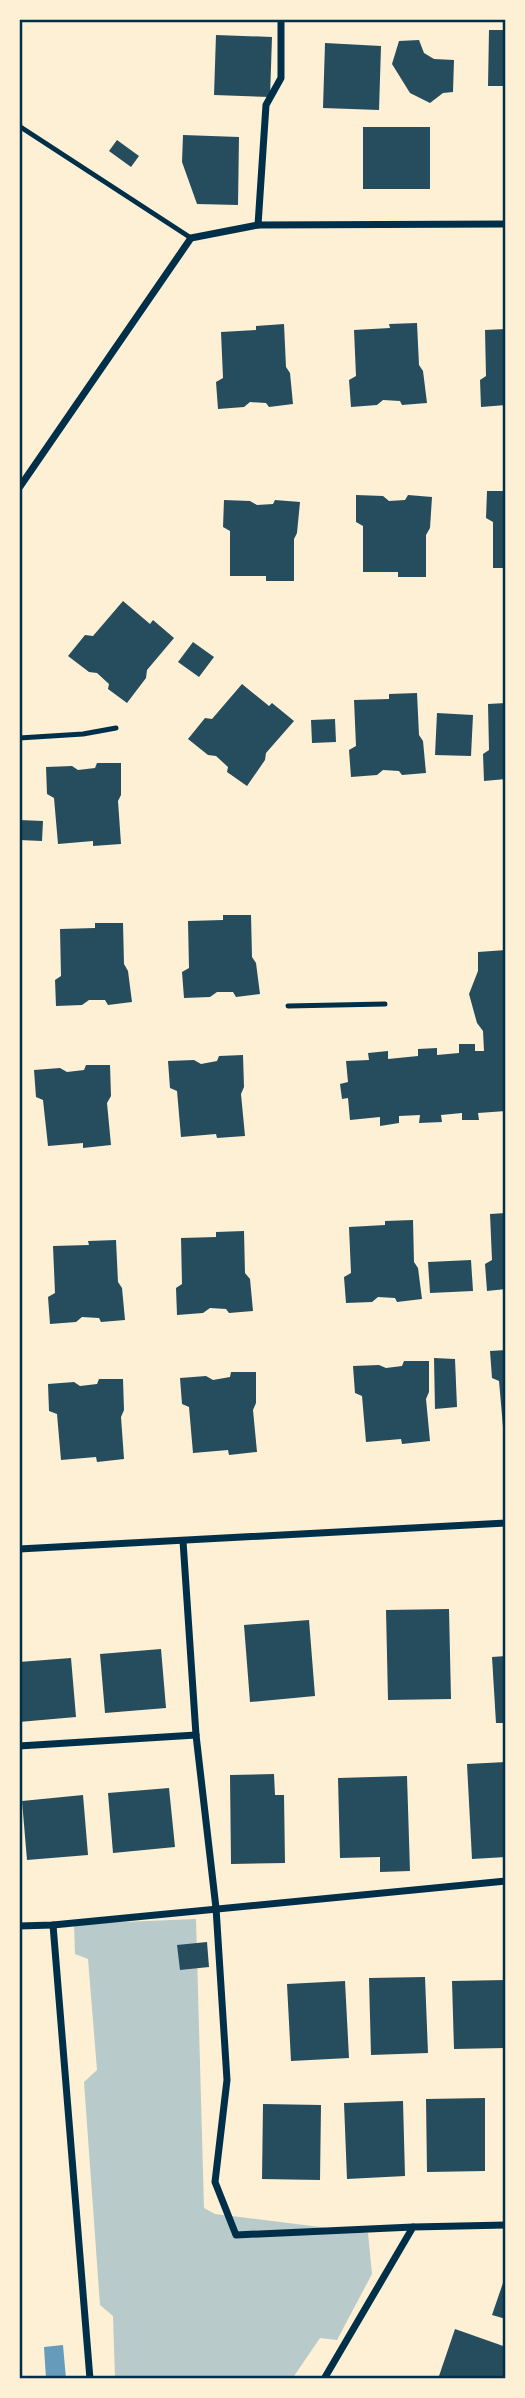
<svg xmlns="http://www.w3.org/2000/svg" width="525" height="2398" viewBox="0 0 525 2398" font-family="'Crimson Pro',serif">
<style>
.green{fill:#b9caca}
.water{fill:#669bbc}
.building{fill:#264d5e}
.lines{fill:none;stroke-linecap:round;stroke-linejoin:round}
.service{stroke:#003049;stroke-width:5}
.minor{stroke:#003049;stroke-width:7}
.neatline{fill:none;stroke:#003049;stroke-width:2.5}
</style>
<rect width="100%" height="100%" fill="#fdf0d5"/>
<!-- green -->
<polygon class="green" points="196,1919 204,2208 215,2214 368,2233 372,2274 337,2340 320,2338 292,2379 115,2379 113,2316 100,2305 84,2082 97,2070 88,1959 75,1954 74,1924"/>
<!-- water -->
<polygon class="water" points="63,2345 66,2379 46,2379 44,2347"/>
<!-- building -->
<g class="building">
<polygon points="489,30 506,30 506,86 488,86"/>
<polygon points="216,35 272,37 270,97 214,95"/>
<polygon points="419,40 424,53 434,59 454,60 453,92 443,93 430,103 410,93 392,64 399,41"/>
<polygon points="325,43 381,46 379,110 323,108"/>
<rect x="363" y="127" width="67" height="62"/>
<polygon points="183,135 239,137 238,205 197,204 182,162"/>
<polygon points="117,140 139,156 131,167 109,151"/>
<polygon points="417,323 419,365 423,371 427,403 402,405 400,401 383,400 377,405 351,407 349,380 356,376 354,330 390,328 389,324"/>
<polygon points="284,324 286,367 290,373 293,404 269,407 266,403 250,402 244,407 218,409 216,382 223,378 221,332 256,330 256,326"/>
<polygon points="506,329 506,405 481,407 480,380 486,376 485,330"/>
<polygon points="487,491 506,491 506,568 493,568 493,522 486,518"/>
<polygon points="356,495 383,496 389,501 405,500 408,495 432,497 430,528 426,535 426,577 398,577 398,572 363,572 363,526 356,522"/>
<polygon points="224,500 250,501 257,505 273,504 275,500 300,502 297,533 294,539 294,581 266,581 266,576 230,576 230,531 223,527"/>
<polygon points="123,601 150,624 153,620 174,638 147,670 146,678 127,703 108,689 109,684 97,673 89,672 68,656 85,635 93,636"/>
<polygon points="193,642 214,657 199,677 178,662"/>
<polygon points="242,684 269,706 272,703 294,721 266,753 265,760 247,786 227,772 228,767 216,756 208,755 188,739 205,718 212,719"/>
<polygon points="417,693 419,735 423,741 426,773 402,775 399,771 383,770 377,775 351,777 349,750 356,746 354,700 389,699 389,694"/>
<polygon points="506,703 506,779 484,781 483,754 489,750 488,704"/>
<polygon points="437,713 473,715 471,756 435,755"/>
<polygon points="335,719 336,742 312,743 311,720"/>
<polygon points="97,763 121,763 121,795 118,801 121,844 93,846 93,841 58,844 54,798 47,794 46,767 72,766 78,770 95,768"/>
<polygon points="19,820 43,821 42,841 19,840"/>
<polygon points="223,915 251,915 252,957 256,963 260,994 236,997 233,992 217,992 210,997 184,998 182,972 189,968 188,921 223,920"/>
<polygon points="95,923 123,923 124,964 128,971 132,1002 108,1005 105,1000 89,1000 82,1005 56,1006 55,980 61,976 60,929 95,928"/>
<polygon points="506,950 506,1111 478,1113 479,1120 462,1120 462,1113 441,1115 442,1122 419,1123 420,1115 399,1116 399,1123 380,1126 380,1117 350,1120 348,1098 342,1099 340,1084 348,1082 346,1061 369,1060 368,1053 388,1051 388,1059 418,1056 418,1049 437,1048 437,1055 459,1053 459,1044 475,1044 475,1051 484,1051 483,1031 477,1023 469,994 478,971 478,952"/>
<polygon points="243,1055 244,1087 241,1094 245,1136 217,1138 216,1134 181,1137 177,1091 170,1088 168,1061 194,1060 201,1064 217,1061 219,1056"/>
<polygon points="86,1065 110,1065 111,1096 107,1103 111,1145 83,1148 83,1143 48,1146 43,1100 36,1097 34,1070 60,1068 67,1072 84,1070"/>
<polygon points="506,1213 506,1289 487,1291 485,1264 492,1260 490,1214"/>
<polygon points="413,1220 414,1262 418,1268 422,1299 397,1302 395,1298 378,1297 372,1302 346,1303 344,1277 351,1273 349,1227 385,1225 385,1221"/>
<polygon points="244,1231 245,1273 250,1279 253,1311 229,1313 226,1309 210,1308 203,1313 177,1315 176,1288 182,1284 181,1238 216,1237 216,1232"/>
<polygon points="116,1240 118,1282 122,1288 125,1320 101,1322 99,1318 82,1317 76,1322 50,1324 48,1297 55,1293 53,1246 89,1245 88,1241"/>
<polygon points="471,1260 473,1291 430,1293 428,1262"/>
<polygon points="506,1350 506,1427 503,1427 499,1381 492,1378 490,1351"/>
<polygon points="434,1358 455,1359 457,1407 435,1409"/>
<polygon points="404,1361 429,1361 429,1392 426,1399 430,1441 402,1444 401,1439 366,1442 362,1396 355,1393 353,1366 379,1365 386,1368 402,1366"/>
<polygon points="231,1372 256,1372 256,1403 253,1410 257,1452 229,1455 228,1450 193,1453 189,1407 182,1404 180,1378 206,1376 213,1380 230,1377"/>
<polygon points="99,1379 123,1379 124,1410 121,1417 124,1459 97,1462 96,1457 61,1460 57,1414 49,1411 48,1384 74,1382 80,1386 97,1384"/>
<polygon points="449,1609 451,1699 388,1700 386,1610"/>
<polygon points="309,1620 315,1696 250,1702 244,1625"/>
<polygon points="161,1649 166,1708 105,1713 100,1654"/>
<polygon points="506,1656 506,1723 496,1723 492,1657"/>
<polygon points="71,1658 76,1717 19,1722 19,1662"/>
<polygon points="506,1762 506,1857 472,1859 467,1764"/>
<polygon points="274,1774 275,1795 284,1795 285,1863 231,1864 230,1775"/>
<polygon points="407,1776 410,1871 380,1872 380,1857 340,1858 338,1778"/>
<polygon points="169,1788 175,1847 113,1853 108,1793"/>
<polygon points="83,1795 88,1855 27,1860 22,1801"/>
<polygon points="207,1942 209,1967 180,1970 177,1945"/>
<polygon points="425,1977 428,2053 371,2055 369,1978"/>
<polygon points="506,1980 506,2048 454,2049 452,1981"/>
<polygon points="345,1981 349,2058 291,2061 287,1984"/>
<polygon points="485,2098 485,2171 427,2172 426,2099"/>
<polygon points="403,2101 405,2176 347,2179 344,2103"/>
<polygon points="263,2104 321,2105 320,2180 262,2179"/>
<polygon points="505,2277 506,2277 506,2319 492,2315"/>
<polygon points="455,2329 506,2347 506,2379 438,2379"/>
</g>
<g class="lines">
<!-- service -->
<g class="service">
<polyline points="19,126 191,238"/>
<polyline points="19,738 83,734 116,728"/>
<polyline points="288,1006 385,1004"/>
</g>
<!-- minor -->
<g class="minor">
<polyline points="258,225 266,105 281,78 281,19"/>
<polyline points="19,488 191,238 258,225 506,224"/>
<polyline points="183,1541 196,1735 216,1908 227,2080 215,2182 236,2235 413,2227"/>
<polyline points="19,1549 506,1523"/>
<polyline points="19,1746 196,1735"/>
<polyline points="53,1925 90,2379"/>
<polyline points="19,1926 53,1925 506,1881"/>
<polyline points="324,2379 413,2227 506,2225"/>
</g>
</g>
<!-- border -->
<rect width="525" height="2398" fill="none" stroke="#fdf0d5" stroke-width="42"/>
<rect x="21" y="21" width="483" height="2356" class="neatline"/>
</svg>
